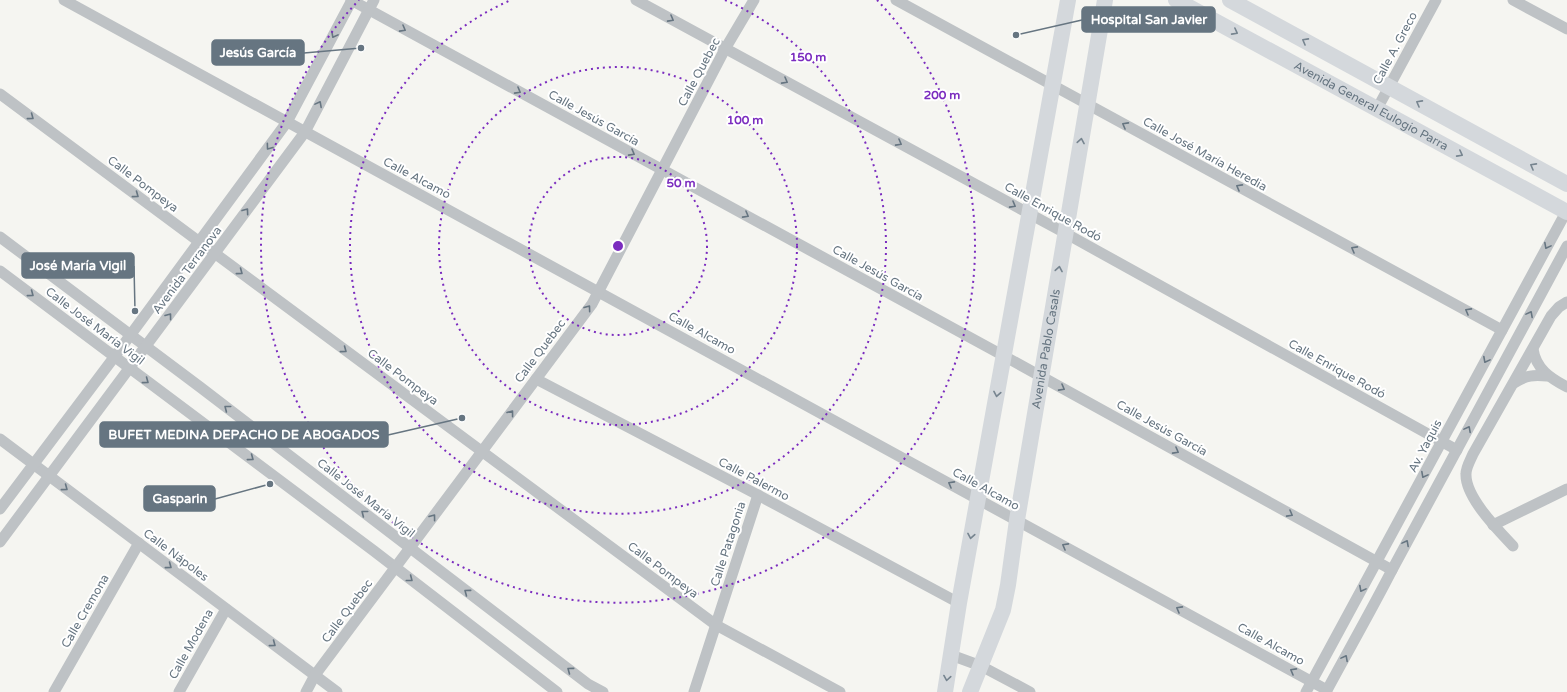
<svg xmlns="http://www.w3.org/2000/svg" width="1567" height="692" viewBox="0 0 1567 692" font-family="'Varela Round',sans-serif">
<style>
.lines{fill:none;stroke-linecap:round;stroke-linejoin:round}
.street{stroke:#bec2c5;stroke-width:11}
.secondary{stroke:#d4d8dc;stroke-width:16}
.oneway{stroke:#667581}
.oneway2{stroke:#76848f}
.ring{fill:none;stroke:#7b2cbf;stroke-width:2;stroke-dasharray:2 4}
.labels{text-anchor:middle;dominant-baseline:central;stroke-width:4;stroke-linejoin:round;paint-order:stroke}
.street-label{font-size:12px;fill:#667581;stroke:#fff}
.centre{fill:#7b2cbf;stroke:#fff;stroke-width:2}
.ring-label{font-size:12px;text-anchor:middle;font-weight:bold;fill:#7b2cbf;stroke:#fff;stroke-width:4;stroke-linejoin:round;paint-order:stroke}
.leader{fill:none;stroke:#667581;stroke-width:1.5}
.callout-dot{fill:#667581;stroke:#fff;stroke-width:1.5}
.callout{fill:#667581;stroke:#667581;stroke-width:1.5}
.callout-label{font-size:13px;text-anchor:middle;font-weight:bold;fill:#fff}
</style>
<rect width="100%" height="100%" fill="#f5f5f1"/>
<g class="lines">
<!-- street -->
<g class="street">
<polyline points="64,0 1327,690"/>
<polyline points="351,0 1004,356 1392,570"/>
<polyline points="636,0 1065,233 1457,450"/>
<polyline points="896,0 1502,330"/>
<polyline points="1513,0 1567,29"/>
<polyline points="0,94 716,625 840,692"/>
<polyline points="1377,109 1436,0"/>
<polyline points="0,237 200,387 588,684 603,692"/>
<polyline points="0,271 374,551 557,692"/>
<path d="M1533,349C1536,369 1550,378 1567,387"/>
<polyline points="536,379 758,495 959,603"/>
<path d="M1514,383C1527,375 1533,375 1547,376"/>
<polyline points="0,439 337,692"/>
<polyline points="0,509 115,356 287,122 352,0"/>
<polyline points="1493,525 1567,489"/>
<polyline points="0,542 305,132 374,0"/>
<path d="M1513,546C1498,530 1465,497 1466,474C1466,467 1470,461 1473,454L1551,316L1559,307L1567,302"/>
<polyline points="951,655 981,666 1030,692"/>
<polyline points="54,692 139,543"/>
<polyline points="179,692 226,609"/>
<polyline points="306,692 315,675 592,304 725,49 754,0"/>
<polyline points="694,692 758,495"/>
<polyline points="1306,692 1566,212"/>
<path d="M1326,692C1348,651 1371,611 1392,570L1567,246"/>
</g>
<!-- secondary -->
<g class="secondary">
<path id="s1" d="M1176,0L1567,212"/>
<polyline points="1230,0 1567,184"/>
<polyline points="945,692 959,603 1068,0"/>
<path id="s2" d="M970,692L1003,610L1008,585L1017,520L1105,0"/>
</g>
</g>
<!-- one-way arrows -->
<defs><path id="oneway-chevron" d="M-2-3.5L2.5 0L-2 3.5" fill="none" stroke-width="1.6" stroke-linecap="round" stroke-linejoin="round"/></defs>
<g class="oneway">
<use href="#oneway-chevron" transform="translate(671 19) rotate(29)"/>
<use href="#oneway-chevron" transform="translate(403 29) rotate(29)"/>
<use href="#oneway-chevron" transform="translate(334 35) rotate(118)"/>
<use href="#oneway-chevron" transform="translate(785 81) rotate(29)"/>
<use href="#oneway-chevron" transform="translate(518 91) rotate(29)"/>
<use href="#oneway-chevron" transform="translate(319 104) rotate(-62)"/>
<use href="#oneway-chevron" transform="translate(31 117) rotate(37)"/>
<use href="#oneway-chevron" transform="translate(1125 125) rotate(-151)"/>
<use href="#oneway-chevron" transform="translate(899 143) rotate(29)"/>
<use href="#oneway-chevron" transform="translate(269 147) rotate(126)"/>
<use href="#oneway-chevron" transform="translate(632 153) rotate(29)"/>
<use href="#oneway-chevron" transform="translate(1239 187) rotate(-151)"/>
<use href="#oneway-chevron" transform="translate(136 195) rotate(36)"/>
<use href="#oneway-chevron" transform="translate(1013 205) rotate(29)"/>
<use href="#oneway-chevron" transform="translate(246 211) rotate(-54)"/>
<use href="#oneway-chevron" transform="translate(746 215) rotate(29)"/>
<use href="#oneway-chevron" transform="translate(1547 246) rotate(118)"/>
<use href="#oneway-chevron" transform="translate(1354 249) rotate(-151)"/>
<use href="#oneway-chevron" transform="translate(240 272) rotate(37)"/>
<use href="#oneway-chevron" transform="translate(31 294) rotate(37)"/>
<use href="#oneway-chevron" transform="translate(588 308) rotate(-54)"/>
<use href="#oneway-chevron" transform="translate(1468 311) rotate(-151)"/>
<use href="#oneway-chevron" transform="translate(1530 314) rotate(-62)"/>
<use href="#oneway-chevron" transform="translate(169 316) rotate(-53)"/>
<use href="#oneway-chevron" transform="translate(344 350) rotate(37)"/>
<use href="#oneway-chevron" transform="translate(1486 360) rotate(118)"/>
<use href="#oneway-chevron" transform="translate(146 381) rotate(37)"/>
<use href="#oneway-chevron" transform="translate(1062 388) rotate(29)"/>
<use href="#oneway-chevron" transform="translate(227 408) rotate(-142)"/>
<use href="#oneway-chevron" transform="translate(511 413) rotate(-53)"/>
<use href="#oneway-chevron" transform="translate(1468 429) rotate(-62)"/>
<use href="#oneway-chevron" transform="translate(1176 451) rotate(29)"/>
<use href="#oneway-chevron" transform="translate(251 458) rotate(37)"/>
<use href="#oneway-chevron" transform="translate(1424 475) rotate(118)"/>
<use href="#oneway-chevron" transform="translate(951 484) rotate(-151)"/>
<use href="#oneway-chevron" transform="translate(65 488) rotate(37)"/>
<use href="#oneway-chevron" transform="translate(364 513) rotate(-142)"/>
<use href="#oneway-chevron" transform="translate(1290 514) rotate(29)"/>
<use href="#oneway-chevron" transform="translate(433 517) rotate(-53)"/>
<use href="#oneway-chevron" transform="translate(1406 543) rotate(-62)"/>
<use href="#oneway-chevron" transform="translate(1065 546) rotate(-151)"/>
<use href="#oneway-chevron" transform="translate(169 566) rotate(37)"/>
<use href="#oneway-chevron" transform="translate(410 579) rotate(38)"/>
<use href="#oneway-chevron" transform="translate(1362 589) rotate(118)"/>
<use href="#oneway-chevron" transform="translate(467 592) rotate(-143)"/>
<use href="#oneway-chevron" transform="translate(1179 609) rotate(-151)"/>
<use href="#oneway-chevron" transform="translate(273 644) rotate(37)"/>
<use href="#oneway-chevron" transform="translate(1345 658) rotate(-62)"/>
<use href="#oneway-chevron" transform="translate(570 670) rotate(-143)"/>
<use href="#oneway-chevron" transform="translate(1293 671) rotate(-151)"/>
</g>
<g class="oneway2">
<use href="#oneway-chevron" transform="translate(1235 32) rotate(28)"/>
<use href="#oneway-chevron" transform="translate(1305 41) rotate(-151)"/>
<use href="#oneway-chevron" transform="translate(1419 103) rotate(-151)"/>
<use href="#oneway-chevron" transform="translate(1081 141) rotate(-80)"/>
<use href="#oneway-chevron" transform="translate(1460 154) rotate(28)"/>
<use href="#oneway-chevron" transform="translate(1533 166) rotate(-151)"/>
<use href="#oneway-chevron" transform="translate(1059 269) rotate(-80)"/>
<use href="#oneway-chevron" transform="translate(997 394) rotate(100)"/>
<use href="#oneway-chevron" transform="translate(971 536) rotate(100)"/>
<use href="#oneway-chevron" transform="translate(947 678) rotate(99)"/>
</g>
<!-- distance rings -->
<g class="ring">
<circle cx="618" cy="246" r="89"/>
<circle cx="618" cy="246" r="179"/>
<path d="M725 0A268 268 0 1 1 511 0"/>
<path d="M877 0A357 357 0 1 1 359 0"/>
</g>
<g class="labels">
<!-- street labels -->
<g class="street-label">
<text transform="translate(1395 48) rotate(-62)">Calle A. Greco</text>
<text transform="translate(699 72) rotate(-62)">Calle Quebec</text>
<text stroke="none"><textPath href="#s1" startOffset="222">Avenida General Eulogio Parra</textPath></text>
<text transform="translate(594 118) rotate(29)">Calle Jesús García</text>
<text transform="translate(1205 154) rotate(29)">Calle José María Heredia</text>
<text transform="translate(417 178) rotate(28)">Calle Alcamo</text>
<text transform="translate(143 184) rotate(37)">Calle Pompeya</text>
<text transform="translate(1053 212) rotate(29)">Calle Enrique Rodó</text>
<text transform="translate(187 270) rotate(-53)">Avenida Terranova</text>
<text transform="translate(878 273) rotate(29)">Calle Jesús García</text>
<text transform="translate(95 326) rotate(37)">Calle José María Vigil</text>
<text transform="translate(702 333) rotate(29)">Calle Alcamo</text>
<text stroke="none"><textPath href="#s2" startOffset="353">Avenida Pablo Casals</textPath></text>
<text transform="translate(540 351) rotate(-53)">Calle Quebec</text>
<text transform="translate(1337 369) rotate(29)">Calle Enrique Rodó</text>
<text transform="translate(403 377) rotate(37)">Calle Pompeya</text>
<text transform="translate(1162 428) rotate(29)">Calle Jesús García</text>
<text transform="translate(1425 446) rotate(-62)">Av. Yaquis</text>
<text transform="translate(754 479) rotate(28)">Calle Palermo</text>
<text transform="translate(986 489) rotate(29)">Calle Alcamo</text>
<text transform="translate(366 498) rotate(38)">Calle José María Vigil</text>
<text transform="translate(728 544) rotate(-72)">Calle Patagonia</text>
<text transform="translate(176 555) rotate(37)">Calle Nápoles</text>
<text transform="translate(663 570) rotate(37)">Calle Pompeya</text>
<text transform="translate(85 611) rotate(-60)">Calle Cremona</text>
<text transform="translate(347 611) rotate(-53)">Calle Quebec</text>
<text transform="translate(191 644) rotate(-61)">Calle Modena</text>
<text transform="translate(1271 644) rotate(29)">Calle Alcamo</text>
</g>
</g>
<circle cx="618" cy="246" r="6" class="centre"/>
<g class="ring-label">
<text x="808" y="61">150 m</text>
<text x="942" y="99">200 m</text>
<text x="745" y="124">100 m</text>
<text x="681" y="187">50 m</text>
</g>
<!-- callouts -->
<path class="leader" d="M1016 35L1082 20M361 48L304 53M135 311L134 266M462 418L388 435M270 484L215 499"/>
<g class="callout-dot">
<circle cx="1016" cy="35" r="4"/>
<circle cx="361" cy="48" r="4"/>
<circle cx="135" cy="311" r="4"/>
<circle cx="462" cy="418" r="4"/>
<circle cx="270" cy="484" r="4"/>
</g>
<g class="callout">
<rect x="1082" y="7" width="133" height="25" rx="4"/>
<rect x="212" y="40" width="92" height="25" rx="4"/>
<rect x="22" y="253" width="112" height="25" rx="4"/>
<rect x="100" y="422" width="288" height="25" rx="4"/>
<rect x="144" y="486" width="71" height="25" rx="4"/>
</g>
<g class="callout-label">
<text x="1149" y="24">Hospital San Javier</text>
<text x="258" y="57">Jesús García</text>
<text x="78" y="270">José María Vigil</text>
<text x="244" y="439">BUFET MEDINA DEPACHO DE ABOGADOS</text>
<text x="180" y="503">Gasparin</text>
</g>
</svg>
